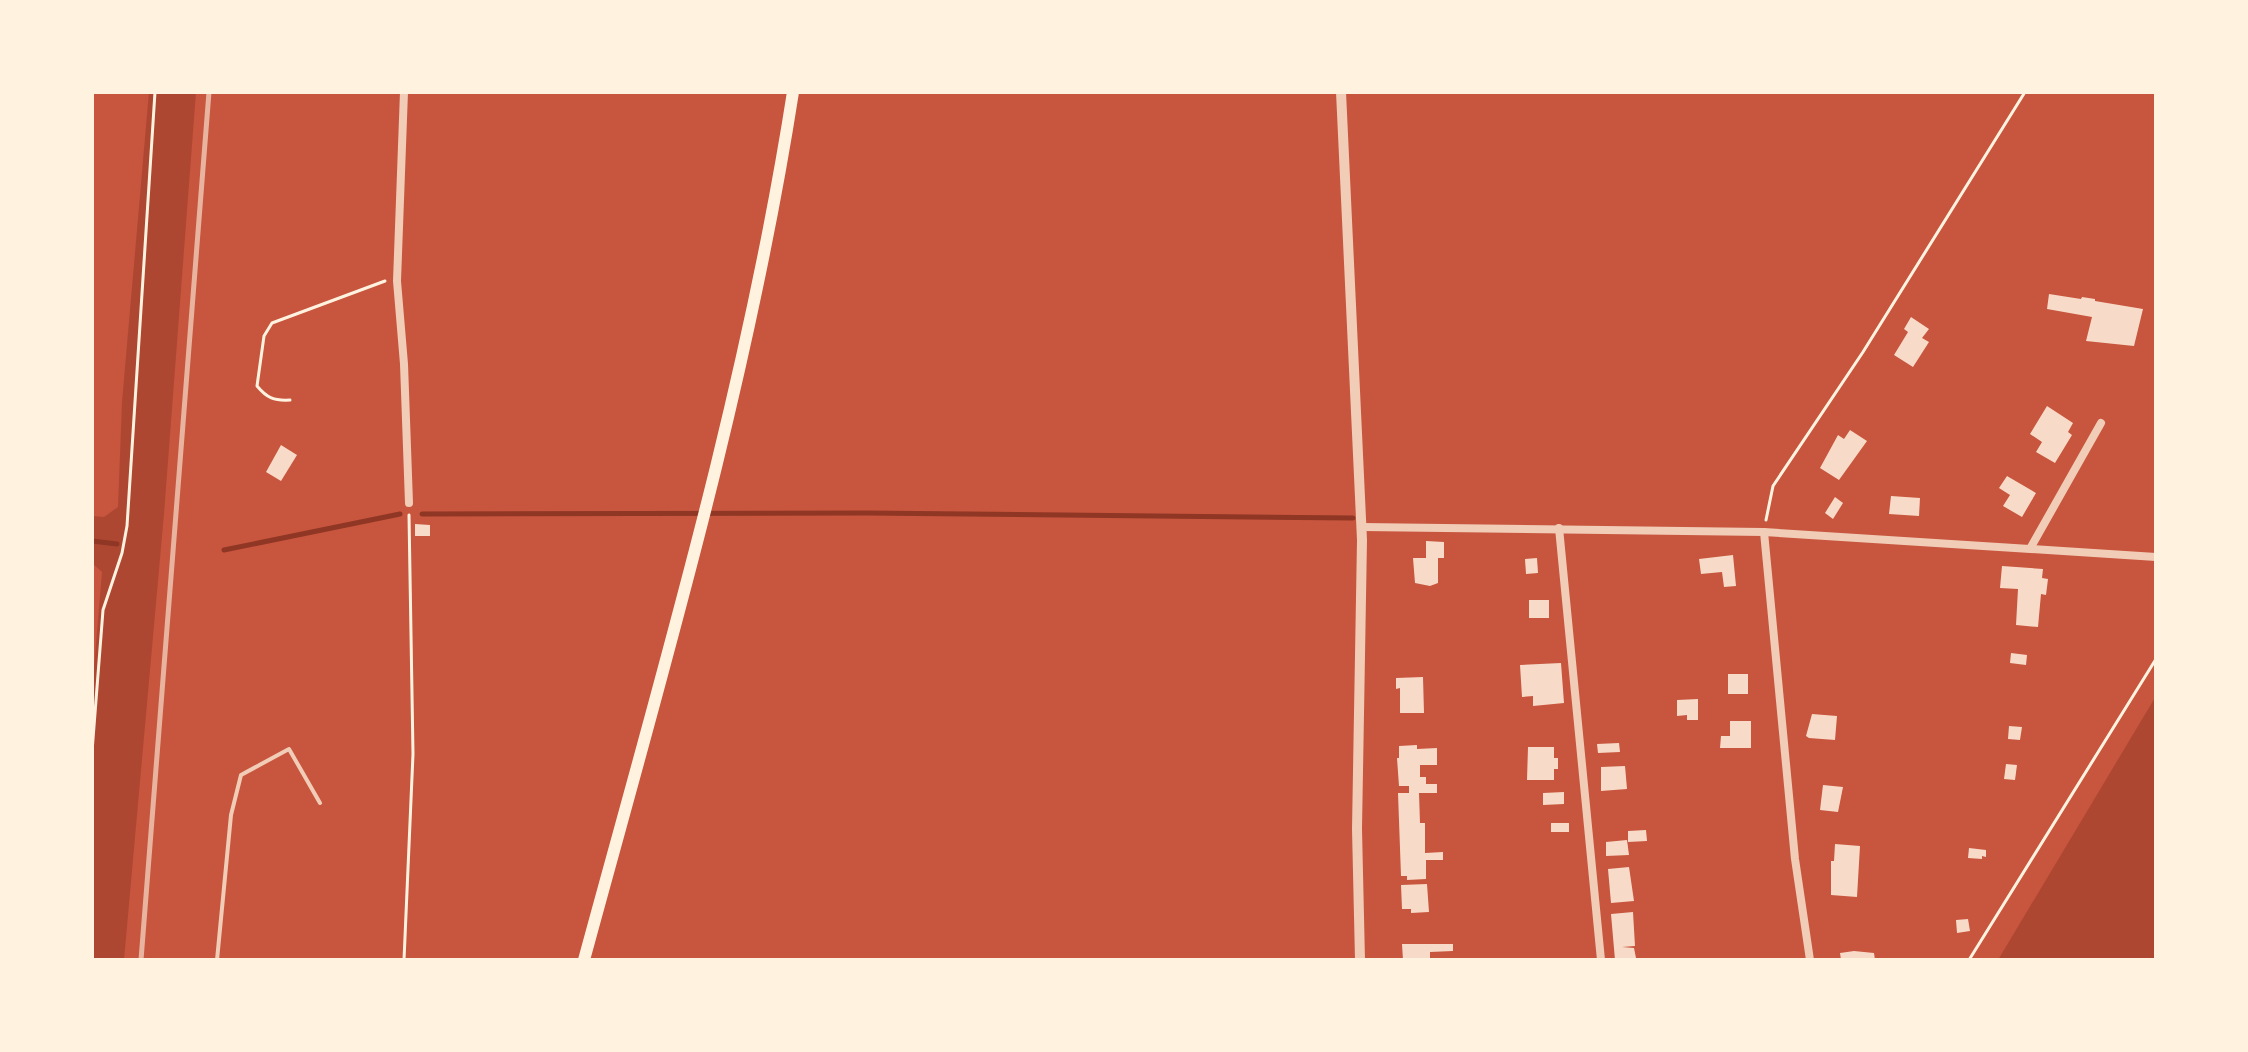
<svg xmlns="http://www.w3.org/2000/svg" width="2248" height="1052" viewBox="0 0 2248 1052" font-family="'Archivo Narrow',sans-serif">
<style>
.green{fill:#ae4732}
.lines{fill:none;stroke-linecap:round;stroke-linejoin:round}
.stream{stroke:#8f3625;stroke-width:5}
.building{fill:#f7dbc8}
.path{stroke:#fff3e0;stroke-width:3}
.service{stroke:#f1ccb7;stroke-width:4}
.minor{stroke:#f1ccb7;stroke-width:8}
.tertiary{stroke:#f1ccb7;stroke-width:10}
.primary{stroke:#fff3e0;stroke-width:12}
.rail{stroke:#e9b49f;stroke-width:5}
</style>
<rect width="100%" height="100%" fill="#c8553d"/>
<!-- green -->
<g class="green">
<polygon points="149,92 196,92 164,514 124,960 92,960 92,692 102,572 92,563 92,516 104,517 118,507 122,402"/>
<polygon points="2156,696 2156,960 1998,960"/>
</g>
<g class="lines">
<!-- stream -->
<g class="stream">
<polyline points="422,514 866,513 1353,518"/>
<polyline points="92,541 117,544"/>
<polyline points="224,550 400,514"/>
</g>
</g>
<!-- building -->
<g class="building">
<polygon points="2049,294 2081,299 2082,297 2095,299 2095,301 2143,309 2134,346 2086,341 2092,317 2047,309"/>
<polygon points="1911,317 1929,329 1922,338 1929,342 1913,367 1894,355 1908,332 1904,329"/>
<polygon points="2047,406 2073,423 2068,432 2072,435 2055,463 2036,452 2042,442 2030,434"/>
<polygon points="1850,430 1867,441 1839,480 1820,468 1838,435 1844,439"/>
<polygon points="281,445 297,455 281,481 266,472"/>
<polygon points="2007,476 2036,493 2022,517 2003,506 2010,495 1999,488"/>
<polygon points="1891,496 1920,498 1919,516 1889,514"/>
<polygon points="1835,497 1843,503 1833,519 1825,513"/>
<polygon points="415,524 430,525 430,536 415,536"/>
<polygon points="1426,541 1444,542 1444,558 1438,558 1438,583 1430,586 1415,583 1413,558 1426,558"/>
<polygon points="1733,555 1736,586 1724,587 1722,572 1701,574 1699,559"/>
<polygon points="1537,558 1538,573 1526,574 1525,559"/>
<polygon points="2002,566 2043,569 2042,578 2048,579 2046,595 2041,594 2038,627 2016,625 2018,589 2000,588"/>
<rect x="1529" y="600" width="20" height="18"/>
<polygon points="2011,653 2027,655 2026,665 2010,663"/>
<polygon points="1561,663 1564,703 1533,706 1533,696 1522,697 1520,665"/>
<rect x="1728" y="674" width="20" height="20"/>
<polygon points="1423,677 1424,713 1400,713 1400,688 1396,689 1396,678"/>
<polygon points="1698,699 1698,720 1687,720 1687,715 1677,716 1677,700"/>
<polygon points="1812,714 1837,716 1835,740 1809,738 1806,736"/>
<polygon points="1730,721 1751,721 1751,748 1720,748 1721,736 1730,736"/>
<polygon points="2009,726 2022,727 2020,740 2008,739"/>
<polygon points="1619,743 1620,752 1598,753 1597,744"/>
<polygon points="1417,745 1417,749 1437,748 1437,765 1420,765 1420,777 1426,777 1426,784 1437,784 1437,793 1419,793 1420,823 1425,823 1425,853 1443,852 1443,860 1426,860 1426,879 1407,880 1407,876 1401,876 1398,793 1409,793 1409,786 1399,786 1397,758 1399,758 1399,746"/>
<polygon points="1528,747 1554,747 1554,758 1558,758 1558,769 1554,769 1554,780 1527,780"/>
<polygon points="2006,764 2017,765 2015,780 2004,779"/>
<polygon points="1625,766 1627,789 1601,791 1601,767"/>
<polygon points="1823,785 1843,787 1838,812 1820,810"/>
<polygon points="1564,792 1564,804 1543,805 1543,793"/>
<rect x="1551" y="823" width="18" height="9"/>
<polygon points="1646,830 1647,841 1628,842 1628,831"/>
<polygon points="1627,840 1629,855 1606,856 1606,842"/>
<polygon points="1835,844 1860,846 1857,897 1831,895 1831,861 1834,861"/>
<polygon points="1969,848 1986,850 1986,857 1982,856 1982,859 1968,858"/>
<polygon points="1629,867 1634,901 1611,903 1608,869"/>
<polygon points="1427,884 1429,912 1411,913 1411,909 1402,909 1401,885"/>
<polygon points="1633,912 1635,946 1622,947 1634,948 1636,958 1615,960 1611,914"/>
<polygon points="1968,919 1970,931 1957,933 1956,920"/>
<polygon points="1402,944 1453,944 1453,951 1430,952 1430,960 1403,960"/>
<polygon points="1854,951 1874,953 1875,960 1841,960 1840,953"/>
</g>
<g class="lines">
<!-- path -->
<g class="path">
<path d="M290,400C274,401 267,398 257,386L264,336L272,323L385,281"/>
<polyline points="1766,520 1773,486 1863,352 2025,92"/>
<polyline points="92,752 103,610 122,553 127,526 155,92"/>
<polyline points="404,960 413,754 409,515"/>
<polyline points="1969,960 2156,659"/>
</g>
<!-- service -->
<polyline class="service" points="217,960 231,815 241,775 289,749 320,803"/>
<!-- minor -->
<g class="minor">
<polyline points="404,92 397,281 404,364 409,503"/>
<polyline points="1362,527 1764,532 2156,557"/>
<polyline points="1559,528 1601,960"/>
<polyline points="1764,532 1795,859 1810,960"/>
<polyline points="2031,547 2101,423"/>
</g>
<!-- tertiary -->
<polyline class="tertiary" points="1341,92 1362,540 1357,829 1360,960"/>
<!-- primary -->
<path class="primary" d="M584,960C662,673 747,387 793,92"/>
<!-- rail -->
<polyline class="rail" points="141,960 209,92"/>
</g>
<!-- border -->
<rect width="2248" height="1052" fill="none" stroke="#fff3e0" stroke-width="188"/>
</svg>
